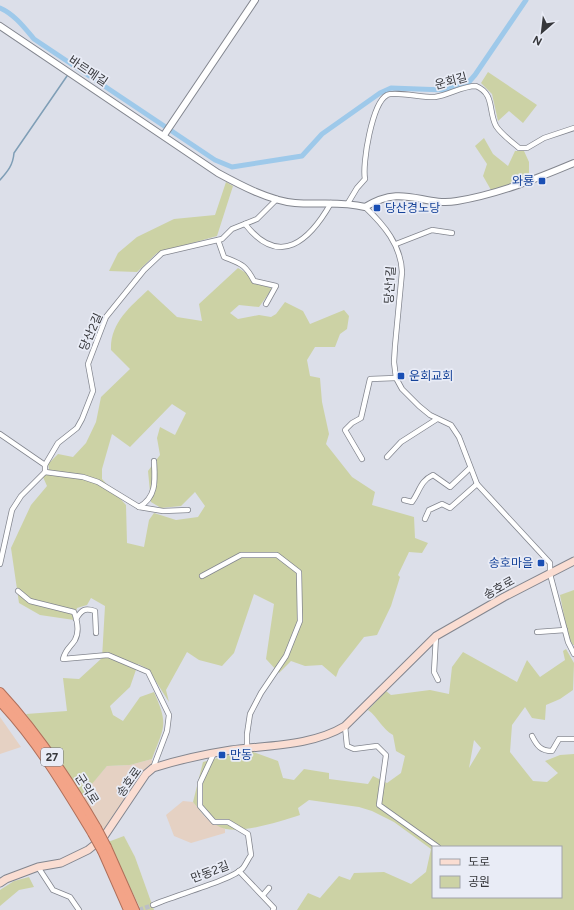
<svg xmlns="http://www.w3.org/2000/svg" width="574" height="910" viewBox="0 0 574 910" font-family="Figtree,'Noto Sans KR',sans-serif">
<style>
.commercial{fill:#e5d1c3}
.green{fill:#ccd2a5;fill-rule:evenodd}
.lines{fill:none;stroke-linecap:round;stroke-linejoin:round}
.stream{stroke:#7f9eb6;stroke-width:1.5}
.canal{stroke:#9ec9ea;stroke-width:5}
.minor-tunnel{stroke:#bbbec6;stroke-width:4.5;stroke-dasharray:4.5 2;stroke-linecap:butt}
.minor-casing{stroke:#83868f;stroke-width:6}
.tertiary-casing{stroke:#83868f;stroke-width:8}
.secondary-casing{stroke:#83868f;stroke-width:9}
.trunk-casing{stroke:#af6f5a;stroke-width:10}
.minor{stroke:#fff;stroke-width:4.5}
.tertiary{stroke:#fff;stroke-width:6}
.secondary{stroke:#faddd2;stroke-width:7}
.trunk{stroke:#f3a488;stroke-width:8}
.trunk-bridge-casing{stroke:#af6f5a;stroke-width:10;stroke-linecap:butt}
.trunk-bridge{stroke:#f3a488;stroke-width:8}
.transit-dot{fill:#1a4fb4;stroke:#e9ecf6;stroke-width:1.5}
.labels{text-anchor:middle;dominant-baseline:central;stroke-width:3.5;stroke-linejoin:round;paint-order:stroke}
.shield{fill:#e9ecf6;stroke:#6c6e74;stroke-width:1}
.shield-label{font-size:11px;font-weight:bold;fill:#37383c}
.street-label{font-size:12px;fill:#37383c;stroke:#e9ecf6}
.transit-label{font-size:12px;fill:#164399;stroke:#e9ecf6;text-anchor:start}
</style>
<rect width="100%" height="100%" fill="#dcdfe9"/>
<!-- commercial -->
<g class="commercial">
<polygon points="0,717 21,747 0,754"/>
<polygon points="152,759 152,765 106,829 101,833 82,795 107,766 130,765"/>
<polygon points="183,801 193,802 205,817 225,829 225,833 191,843 174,836 166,815"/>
</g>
<!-- green -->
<g class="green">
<polygon points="488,72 537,105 523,123 509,111 498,121 492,94 481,83"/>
<polygon points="484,138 493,154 508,166 515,151 524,151 529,162 529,180 491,190 483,176 487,164 475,146"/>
<polygon points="226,182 233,186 217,236 157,253 137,272 109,271 118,253 137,237 174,219 215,215"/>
<path d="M238,268L272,289L259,307L239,305L230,313L238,319L259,315L271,317L276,314L285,302L303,311L310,324L344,310L349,316L347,329L340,334L335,347H315L307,360L310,376L320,378L322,402L329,434L326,444L352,477L375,492L372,505L414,517L415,538L428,543L422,553L409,552L398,575L400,577L391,606L377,635L364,637L339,669L336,677L322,665L305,666L291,661L279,673L266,659L274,604L254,594L234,653L222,666L199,660L187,652L166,690L169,702L148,669L138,664L130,687L110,706L113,715L123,721L140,697L154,692C169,726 164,726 152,759L130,765L107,766L81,797L26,714L67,711L63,678L79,679L102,658L105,606L91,598L87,605L77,608L74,620L40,615L19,603L11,548L31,505L47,486L43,477L49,469L48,464L58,454L73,457L86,443L96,422L101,397L130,369L111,350C110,323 130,307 148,290L177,317L202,321L199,304ZM172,404L186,413L175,435L160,427L157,438L160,455L148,471L151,502L161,508L181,506L195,492L205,506L198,517L176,520L154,513L149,520L144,547L127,543L126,505L102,479V469L112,434L130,447Z"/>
<polygon points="574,590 574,645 573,645 568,636 560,595"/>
<path d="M566,649L574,663L573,690L560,699L546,705L545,720L532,718L525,707L512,725L510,752L533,781L547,782L558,773L545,761L560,755L574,754V910H297L308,893L320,898L339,876L350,880L354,873L384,872L411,884L426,872L431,849L394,822L372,811L359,807L309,800L298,808L300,815C282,821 244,833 226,829C212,826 202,813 193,802L203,762L240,752H253L278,761L283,778L294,780L304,769L329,773V779L368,784L373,776L387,783L401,773L405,756L396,751L393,735C382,729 378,717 368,710L386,691L391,695L430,690L449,694L452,667L463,652L517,682L527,660L540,677L565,660L563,651ZM474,740L481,748L469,768ZM433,847H561V897H433Z"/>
<polygon points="124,836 135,857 154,910 141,910 108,842"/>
<polygon points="29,877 34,887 19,890 0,906 0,890 14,881"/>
</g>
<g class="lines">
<!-- stream -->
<path class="stream" d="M0,180C8,171 13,165 14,153L67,76"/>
<!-- canal -->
<path class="canal" d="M0,8C14,14 24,27 34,39L215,160L232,167L302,156L322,134L380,93L391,88L445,90L468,83L475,75L526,0"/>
<!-- minor-tunnel -->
<polyline class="minor-tunnel" points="139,910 153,905"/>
<!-- minor casing -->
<g class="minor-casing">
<g id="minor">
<path d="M348,203L357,188L365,179C362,164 372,103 387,95C394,91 424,98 435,97C449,95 462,86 476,86C495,94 488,111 496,126C501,134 512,142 519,148H527L544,138L574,128"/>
<path d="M365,207C384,225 401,245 402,272L395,346L394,362L396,378L402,389L419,406L430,415L451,425L459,437L477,484L550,563V574L568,642L574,654"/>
<path d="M245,224C280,269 310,240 331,203"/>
<path d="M218,240L224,257C241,264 245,264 254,281L276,286L266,304"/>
<polyline points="396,244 432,230 452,233"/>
<polyline points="0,434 45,465"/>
<polyline points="387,457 401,442 437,419"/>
<polyline points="362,459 345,430 352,423 361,418 370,379 396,378"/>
<polyline points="45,472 45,465 58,443 77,428 82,419 93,391 88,364 106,317 144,270 162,253 222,239 232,229 257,219 277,199"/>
<path d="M45,472L83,477L98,482L139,507C157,497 155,480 154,461"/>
<path d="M404,500L412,502C420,491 420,481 433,475L450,487L470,468"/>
<polyline points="139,507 163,511 188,510"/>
<polyline points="425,519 429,510 442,504 450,508 477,484"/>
<polyline points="0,564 12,510 21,496 45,472"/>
<polyline points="202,576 241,555 277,555 299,572 300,621 286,656 261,693 250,714 247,734 247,748"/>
<path d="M18,591L30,601L74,612C77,620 80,631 75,640C70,648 66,648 63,659L108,655L148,672L169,715L167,731L153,768"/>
<path d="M76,619C82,609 85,608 95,611L96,633"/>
<polyline points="537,632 565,630"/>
<polyline points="436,636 434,672 438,680"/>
<polyline points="345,726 347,746 354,749 377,746 386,755 379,805 438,847"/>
<path d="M532,736C537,746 541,751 552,751L559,739H574"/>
<polyline points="38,867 53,890 70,897 79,910"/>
<polyline points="239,871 274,908 273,910"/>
<polyline points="263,895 269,888"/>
<path d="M153,905C172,896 233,880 243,868C246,864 248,859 251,855L248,834L228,822H214L200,806V783L214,753"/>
</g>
</g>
<!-- tertiary casing -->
<g class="tertiary-casing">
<g id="tertiary">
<path d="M0,26L218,173C240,185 270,201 295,203C319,205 340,201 365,207C404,183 422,207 457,201C498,194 536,179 574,163"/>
<polyline points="164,135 255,0"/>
</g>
</g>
<!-- secondary casing -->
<g class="secondary-casing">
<path id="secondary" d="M0,883L6,879L38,867L61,863L88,850L103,838L146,774L153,768C178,760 205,754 231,750C269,745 312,746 345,726L436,636L504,597L574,561"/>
</g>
<!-- trunk casing -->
<g class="trunk-casing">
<g id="trunk">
<path d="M0,692C38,733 69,780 97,828"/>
<path d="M0,702C37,741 64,787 92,833"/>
<polyline points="107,847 135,910"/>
<polyline points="102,851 128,910"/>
</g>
</g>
<!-- minor -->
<use href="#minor" class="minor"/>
<!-- tertiary -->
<use href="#tertiary" class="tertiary"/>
<!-- secondary -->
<use href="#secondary" class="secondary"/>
<!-- trunk -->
<use href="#trunk" class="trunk"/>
<!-- trunk-bridge casing -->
<g class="trunk-bridge-casing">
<g id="trunk-bridge">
<polyline points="97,828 107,847"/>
<polyline points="92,833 102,851"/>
</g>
</g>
<!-- trunk-bridge -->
<use href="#trunk-bridge" class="trunk-bridge"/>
</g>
<!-- markers -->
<g class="transit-dot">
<rect x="538" y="177" width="8" height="8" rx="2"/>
<rect x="373" y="204" width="8" height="8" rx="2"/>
<rect x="397" y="372" width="8" height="8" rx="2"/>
<rect x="537" y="559" width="8" height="8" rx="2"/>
<rect x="218" y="751" width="8" height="8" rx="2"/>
</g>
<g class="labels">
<!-- shield labels -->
<rect class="shield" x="41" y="748" width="22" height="18" rx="3"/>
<g class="shield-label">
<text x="52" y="757">27</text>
</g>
<!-- street labels -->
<g class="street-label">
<text transform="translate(88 71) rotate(34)">바르메길</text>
<text transform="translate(451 81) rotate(-15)">운회길</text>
<text transform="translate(390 285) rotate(-86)">당산1길</text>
<text transform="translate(91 332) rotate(-66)">당산2길</text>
<text transform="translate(499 588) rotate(-29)">송호로</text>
<text transform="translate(129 782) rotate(-55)">송호로</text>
<text transform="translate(87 789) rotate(58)">군익로</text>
<text transform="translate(210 872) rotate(-21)">만동2길</text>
</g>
<!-- transit labels -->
<g class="transit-label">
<text x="534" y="181" text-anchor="end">와룡</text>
<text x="385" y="208">당산경노당</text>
<text x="409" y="376">운회교회</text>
<text x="533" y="563" text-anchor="end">송호마을</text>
<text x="230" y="755">만동</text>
</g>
</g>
<!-- legend -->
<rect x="432" y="846" width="130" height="52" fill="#e9ecf6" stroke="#a2a4ac"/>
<rect x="440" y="859" width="20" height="6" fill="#faddd2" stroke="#a2a4ac"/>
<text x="468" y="866" font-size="12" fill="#37383c">도로</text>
<rect x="440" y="876" width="20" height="12" fill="#ccd2a5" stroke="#a2a4ac"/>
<text x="468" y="886" font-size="12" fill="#37383c">공원</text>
<!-- north arrow -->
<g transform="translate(542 32) rotate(208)" stroke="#e9ecf6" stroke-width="3" paint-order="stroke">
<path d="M0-3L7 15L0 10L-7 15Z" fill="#37383c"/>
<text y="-6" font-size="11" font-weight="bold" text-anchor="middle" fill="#37383c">N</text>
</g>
</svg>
